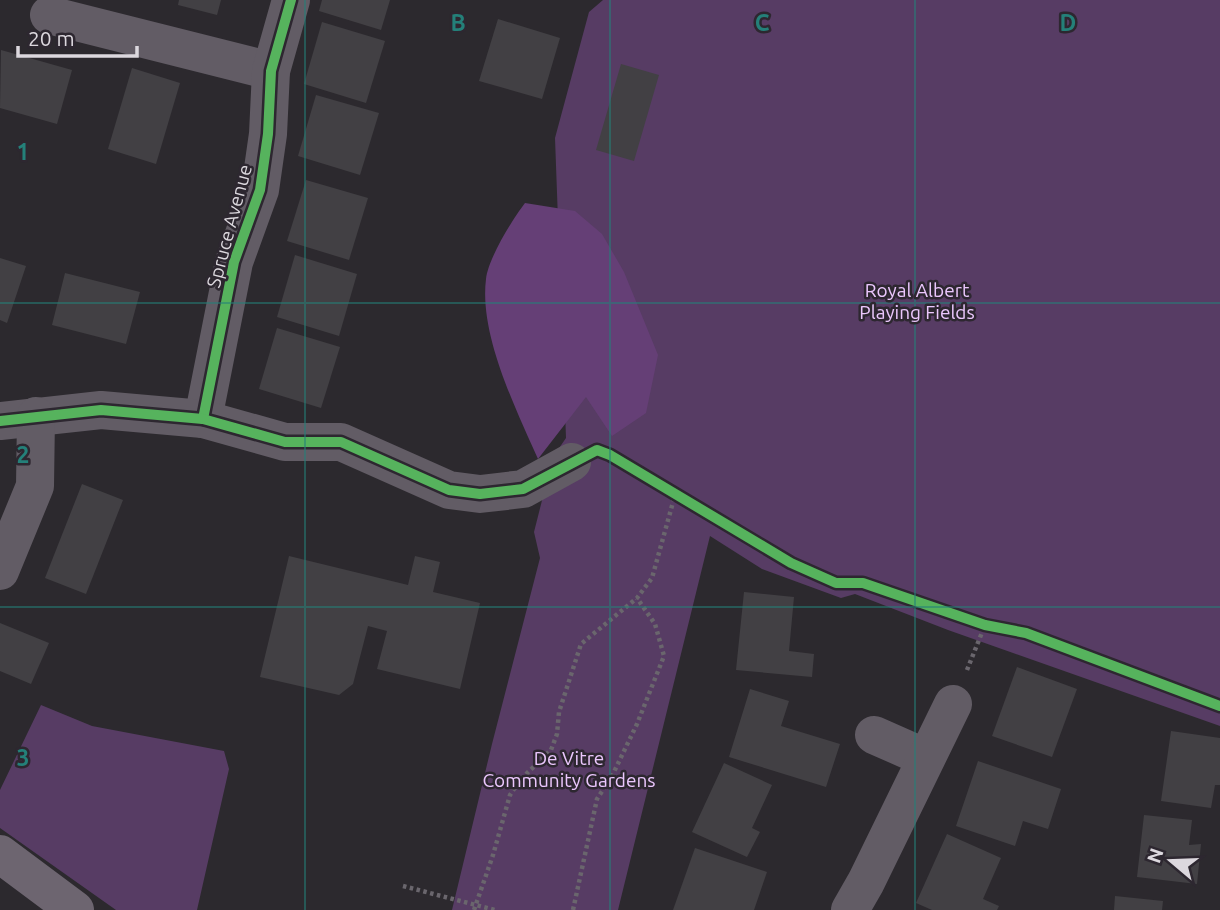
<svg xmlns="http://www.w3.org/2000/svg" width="1220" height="910" viewBox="0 0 1220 910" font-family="Ubuntu,sans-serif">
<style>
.green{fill:#573c64}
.forest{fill:#653f76}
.building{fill:#424044}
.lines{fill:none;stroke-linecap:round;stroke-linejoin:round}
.path{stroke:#6a666d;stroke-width:4.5;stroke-dasharray:3.5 3.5;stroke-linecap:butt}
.minor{stroke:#625c65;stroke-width:38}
.major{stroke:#6d6570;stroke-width:38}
.cycleway-casing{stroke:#2d2730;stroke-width:15}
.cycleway{stroke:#56b35d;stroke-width:10}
.grid{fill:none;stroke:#248079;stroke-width:2;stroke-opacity:0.55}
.labels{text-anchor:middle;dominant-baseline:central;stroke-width:5;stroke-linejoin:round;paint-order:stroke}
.street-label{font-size:19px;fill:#dcd8de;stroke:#2d2730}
.park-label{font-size:19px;fill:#ebc7fd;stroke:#2d2730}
.grid-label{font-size:23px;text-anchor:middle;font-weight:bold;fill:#248079;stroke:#2d2730;stroke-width:5;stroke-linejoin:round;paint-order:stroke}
</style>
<rect width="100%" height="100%" fill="#2c292e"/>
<!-- green -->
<g class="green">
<polygon points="603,0 1220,0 1220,726 948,630 855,594 841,598 762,569 710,536 618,910 452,910 492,744 540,558 534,532 553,457 566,438 555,138 589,12"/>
<polygon points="41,705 92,726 224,751 229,769 197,910 116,910 0,828 0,790"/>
</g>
<!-- forest -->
<path class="forest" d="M525,203L575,211L602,234L624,272L658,355L646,413L612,436L586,397L538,459C516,409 479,335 486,279C488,259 512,220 525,203Z"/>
<!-- building -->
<g class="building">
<polygon points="179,0 221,0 217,15 178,5"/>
<polygon points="322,0 390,0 381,30 319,11"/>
<polygon points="498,19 560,38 542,99 479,81"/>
<polygon points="322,22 385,41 366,103 304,84"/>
<polygon points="1,50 72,70 57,124 0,108"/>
<polygon points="621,64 659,75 634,161 596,150"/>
<polygon points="132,68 180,83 156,164 108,149"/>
<polygon points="316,95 379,113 360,175 298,156"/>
<polygon points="306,180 368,198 349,260 287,241"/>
<polygon points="295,255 357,274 339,336 277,317"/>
<polygon points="0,258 26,266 7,323 0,320"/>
<polygon points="65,273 140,292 126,344 52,325"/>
<polygon points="277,328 340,347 321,408 259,389"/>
<polygon points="82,484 123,500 86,594 45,578"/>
<polygon points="289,556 408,585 415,556 440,562 433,592 480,603 460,689 377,669 387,631 368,626 353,684 339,695 260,677"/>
<polygon points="744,592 794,597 789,651 814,654 812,677 736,670"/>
<polygon points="0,623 49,643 31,684 0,671"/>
<polygon points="1017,667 1077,689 1052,757 992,736"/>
<polygon points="750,689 789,701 781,726 840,744 826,787 729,757"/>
<polygon points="1171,731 1220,738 1220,785 1215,785 1211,808 1161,801"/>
<polygon points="978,761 1061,789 1048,829 1023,821 1015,846 956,826"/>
<polygon points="724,763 772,785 752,828 760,832 747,857 692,832"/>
<polygon points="1144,815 1192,820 1189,845 1201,844 1197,884 1137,877"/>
<polygon points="947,834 1001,858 983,899 999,906 997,910 932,910 916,903"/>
<polygon points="695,848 767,872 754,910 673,910"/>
<polygon points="1115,896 1163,901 1162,910 1114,910"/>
</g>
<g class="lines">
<!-- path -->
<g class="path">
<polyline points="967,670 985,625"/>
<polyline points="403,886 495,910"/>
<polyline points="474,910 493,855 510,795 520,780 551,750 557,734 559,712 581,644 637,598 652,578 675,495"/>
<polyline points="573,910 597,799 612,776 637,724 664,656 655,624 637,598"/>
</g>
<!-- minor -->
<g class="minor">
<polyline points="49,15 271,71"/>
<polyline points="203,419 234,262 260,190 268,134 271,71 291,0"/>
<polyline points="0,421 101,410 203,419 285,442 341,442 449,490 480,494 523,489 572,462"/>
<polyline points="0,571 35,486 36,416"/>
<polyline points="874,735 926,758"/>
<polyline points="850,910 866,882 953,704"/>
</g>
<!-- major -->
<polyline class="major" points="0,854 75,910"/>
<!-- cycleway casing -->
<g class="cycleway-casing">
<g id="cycleway">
<polyline points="203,419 234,262 260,190 268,134 271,71 291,0"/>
<polyline points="0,421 101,410 203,419 285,442 341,442 449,490 480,494 523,489 597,450 610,455 791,563 836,583 863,583 985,625 1026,633 1220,706"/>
</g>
</g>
<!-- cycleway -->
<use href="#cycleway" class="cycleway"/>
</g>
<!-- grid -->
<path class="grid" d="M305,0V910M610,0V910M915,0V910M0,303H1220M0,607H1220"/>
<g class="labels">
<!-- street labels -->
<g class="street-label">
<text transform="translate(229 226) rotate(-75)">Spruce Avenue</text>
</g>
<!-- park labels -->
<g class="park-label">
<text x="917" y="290">Royal Albert<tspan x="917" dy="22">Playing Fields</tspan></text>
<text x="569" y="758">De Vitre<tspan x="569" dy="22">Community Gardens</tspan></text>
</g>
</g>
<g class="grid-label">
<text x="458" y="31">B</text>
<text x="762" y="31">C</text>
<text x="1068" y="31">D</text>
<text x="23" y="160">1</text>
<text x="23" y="463">2</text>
<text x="23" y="766">3</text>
</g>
<!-- north arrow -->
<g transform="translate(1171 861) rotate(289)" stroke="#2d2730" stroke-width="5" paint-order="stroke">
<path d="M0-5L12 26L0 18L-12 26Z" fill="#dcd8de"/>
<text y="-10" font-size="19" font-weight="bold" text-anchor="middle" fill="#dcd8de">N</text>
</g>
<!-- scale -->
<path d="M18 46v10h119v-10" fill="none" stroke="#dcd8de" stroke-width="3.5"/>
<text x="28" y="46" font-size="21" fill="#dcd8de" stroke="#2d2730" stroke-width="5" paint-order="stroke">20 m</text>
</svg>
